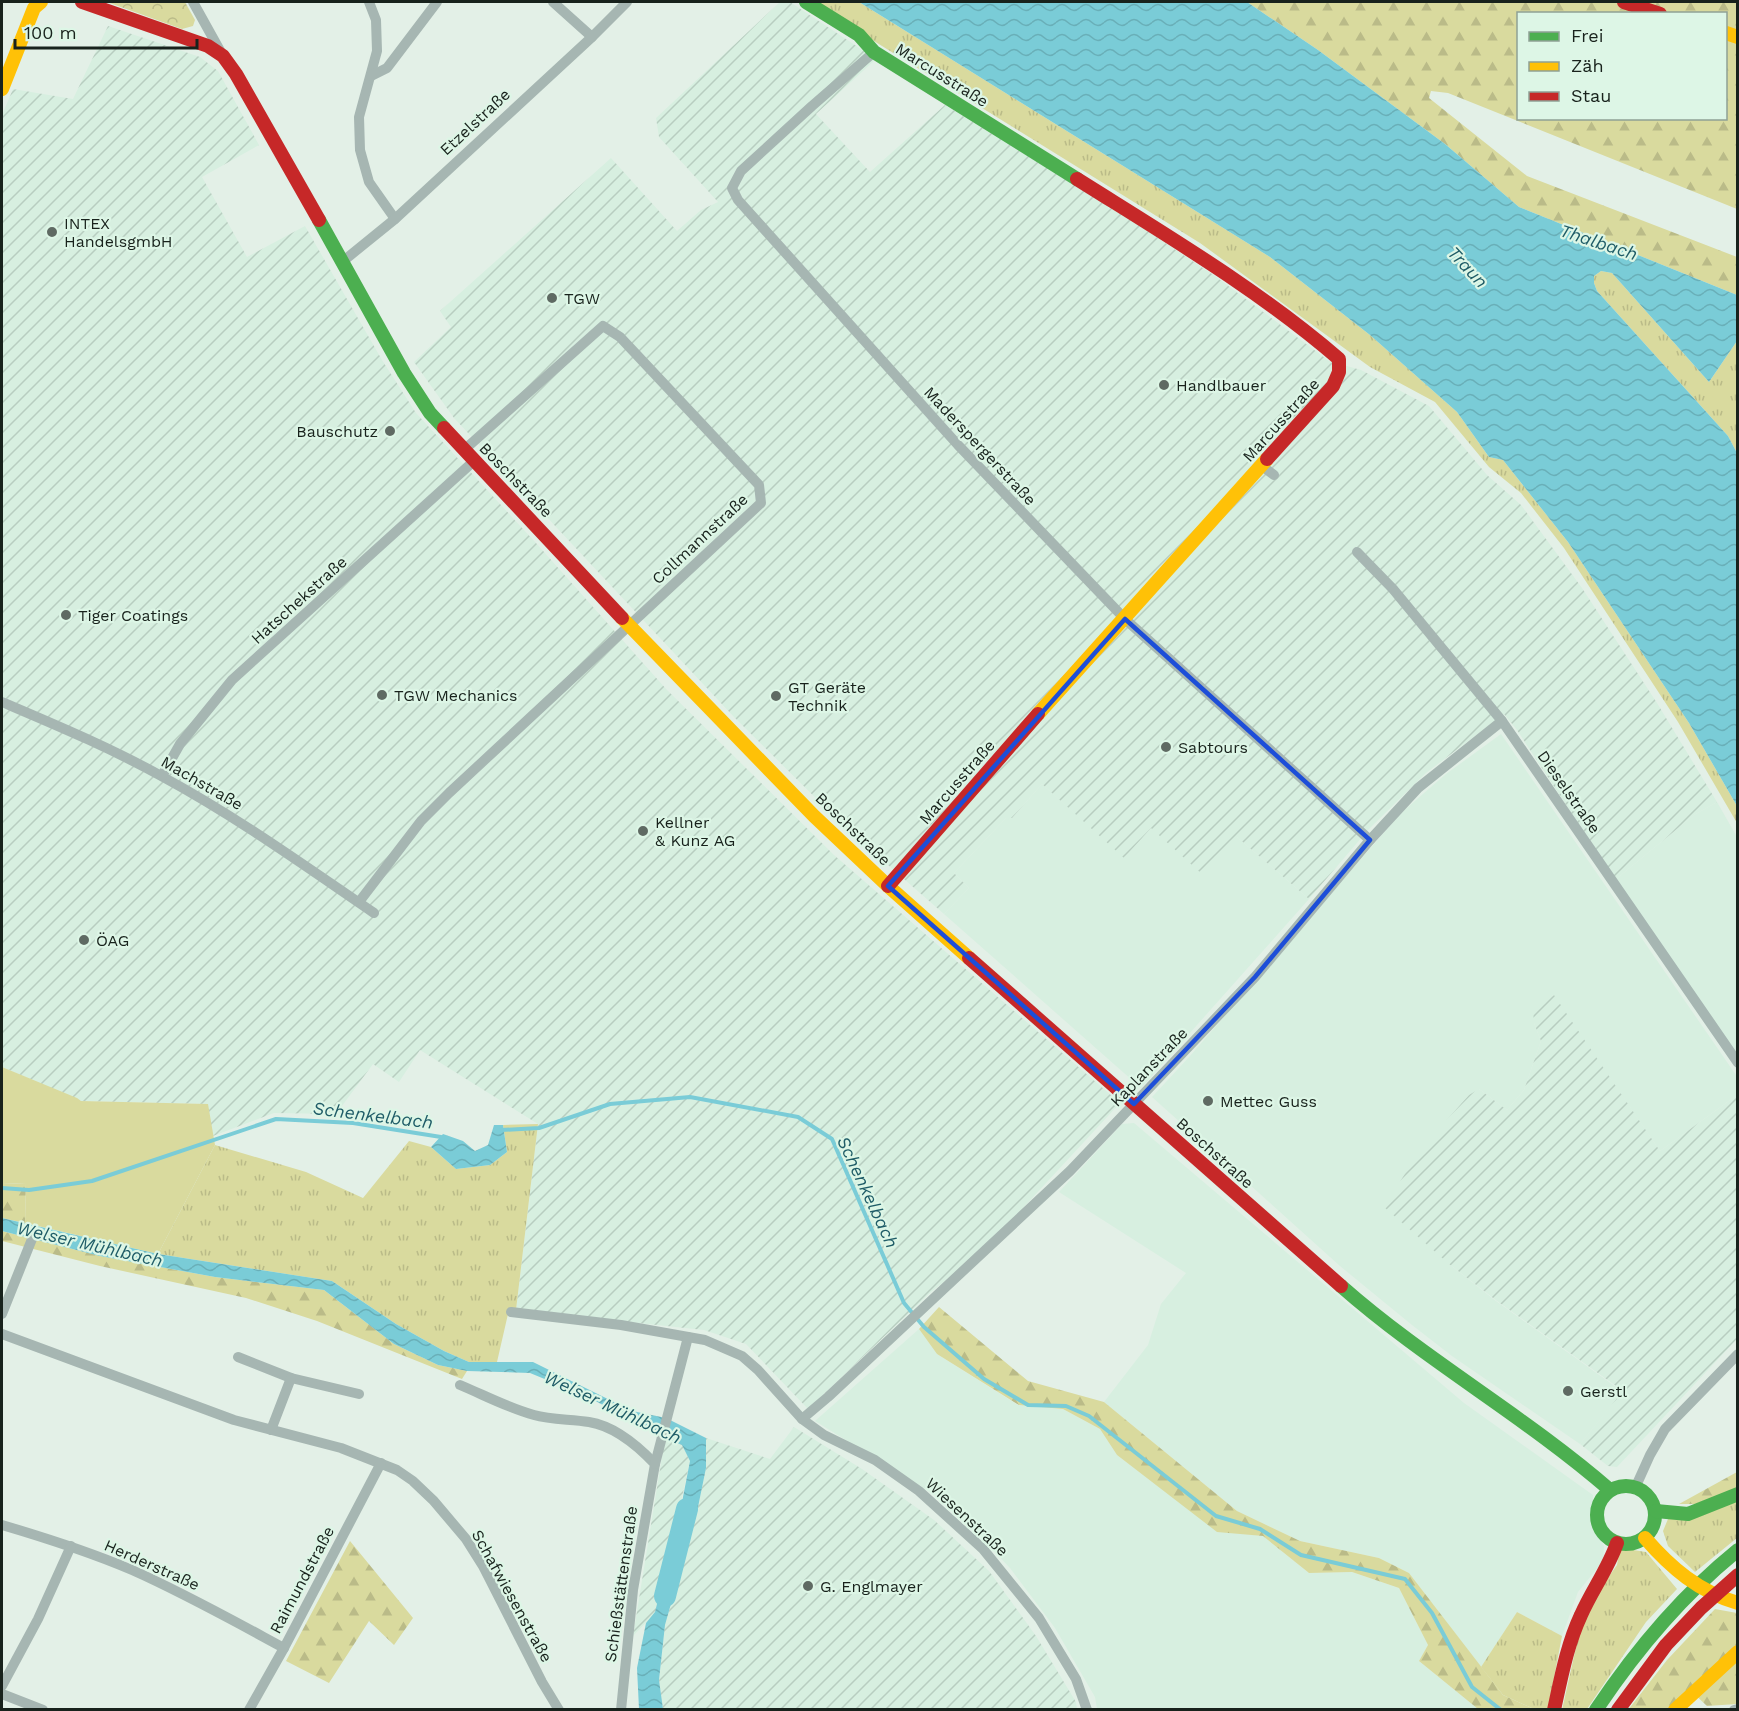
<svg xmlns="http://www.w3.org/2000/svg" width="1739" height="1711" viewBox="0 0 1739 1711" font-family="'Work Sans',sans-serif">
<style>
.built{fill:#d7efe0}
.industrial{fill:url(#industrial-furrows)}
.grass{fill:url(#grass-tufts)}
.forest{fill:url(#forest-firs);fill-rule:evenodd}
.park{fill:url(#park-crowns)}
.garden{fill:#d9da9e}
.water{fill:url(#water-waves)}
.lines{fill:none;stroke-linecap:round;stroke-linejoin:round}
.stream{stroke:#7accd7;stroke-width:4}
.river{stroke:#7accd7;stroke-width:22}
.street{stroke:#a6b6b2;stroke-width:10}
.fast{stroke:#4caf50;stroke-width:14}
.slow{stroke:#ffc107;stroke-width:14}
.jam{stroke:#c62828;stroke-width:14}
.marked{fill:none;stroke:#1d4ed8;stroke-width:4.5;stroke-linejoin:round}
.poi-dot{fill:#5f6a63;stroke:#ddf6e6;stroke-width:2}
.labels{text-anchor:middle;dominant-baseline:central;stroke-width:4.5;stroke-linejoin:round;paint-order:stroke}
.street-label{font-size:16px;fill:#18221c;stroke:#ddf6e6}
.poi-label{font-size:16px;fill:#18221c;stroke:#ddf6e6;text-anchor:start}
.water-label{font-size:18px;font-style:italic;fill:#1f5c67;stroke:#ddf6e6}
</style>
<defs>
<pattern id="industrial-furrows" width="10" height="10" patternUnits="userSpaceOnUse" patternTransform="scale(1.5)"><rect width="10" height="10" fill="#d7efe0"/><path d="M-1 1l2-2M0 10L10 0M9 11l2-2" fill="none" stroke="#b8cdc0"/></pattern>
<pattern id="grass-tufts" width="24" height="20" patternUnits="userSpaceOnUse" patternTransform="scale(1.5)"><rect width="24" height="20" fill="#d9da9e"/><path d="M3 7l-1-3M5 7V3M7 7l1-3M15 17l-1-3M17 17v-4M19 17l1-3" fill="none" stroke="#babb88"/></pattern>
<pattern id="forest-firs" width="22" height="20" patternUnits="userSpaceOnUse" patternTransform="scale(1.5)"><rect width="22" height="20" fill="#d9da9e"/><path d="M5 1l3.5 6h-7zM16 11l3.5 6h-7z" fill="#babb88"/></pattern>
<pattern id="park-crowns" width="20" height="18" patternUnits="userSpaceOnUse" patternTransform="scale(1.5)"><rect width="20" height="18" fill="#d9da9e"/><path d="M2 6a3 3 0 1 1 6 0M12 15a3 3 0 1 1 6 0" fill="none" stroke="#babb88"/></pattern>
<pattern id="water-waves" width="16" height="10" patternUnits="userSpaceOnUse" patternTransform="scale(1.5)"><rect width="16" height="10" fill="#7accd7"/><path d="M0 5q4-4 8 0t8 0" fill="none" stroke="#69afb8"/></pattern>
</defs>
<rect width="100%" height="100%" fill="#e3f0e7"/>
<!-- built -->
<g class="built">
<polygon points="1501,734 1738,1078 1737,1095 1660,1151 1553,995 1534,1023 1541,1041 1524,1090 1507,1110 1479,1089 1449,1264 1496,1301 1623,1392 1580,1444 1452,1356 1412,1325 1340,1266 1152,1097 1190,1056 1401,813 1446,774"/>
<polygon points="1042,784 1124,857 1151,828 1237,837 1309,899 1141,1088 944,914 969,888 954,873 1006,818 1012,818"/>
<polygon points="1717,802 1737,837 1737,1059 1615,880 1694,815"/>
<polygon points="1134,1123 1464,1403 1593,1495 1592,1522 1604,1546 1603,1561 1578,1592 1562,1636 1517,1612 1481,1667 1409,1573 1379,1558 1300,1541 1237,1511 1104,1402 1148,1345 1161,1304 1186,1273 1059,1192 1122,1124"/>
<polygon points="919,1329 937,1354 1018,1405 1063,1409 1100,1429 1117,1455 1217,1531 1263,1536 1309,1573 1352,1572 1399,1588 1428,1645 1419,1661 1478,1709 1097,1709 1095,1697 1055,1628 1010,1568 949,1504 815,1421"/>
</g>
<!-- industrial -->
<g class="industrial">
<polygon points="780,2 790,2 876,59 816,114 870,172 945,105 1105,203 1215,276 1329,361 1361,370 1429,406 1487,475 1521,505 1582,588 1657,703 1717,802 1694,815 1615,880 1517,730 1504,714 1426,773 1369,829 1309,899 1237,837 1203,875 1151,828 1124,858 1042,784 1012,818 1006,818 954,873 969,888 944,914 848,830 734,717 454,418 414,362 451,327 440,311 611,158 677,231 701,210 718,202 659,137 656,118"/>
<polygon points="108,26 200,57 218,71 259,145 202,177 247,257 305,226 382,360 416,413 536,543 667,690 834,855 1120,1103 984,1250 931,1292 808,1409 746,1344 704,1330 516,1310 538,1124 420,1050 399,1082 373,1064 336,1114 274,1113 213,1136 207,1104 81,1101 2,1067 2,115 13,89 73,99"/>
<polygon points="1554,995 1660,1151 1737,1095 1737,1339 1617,1467 1608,1466 1580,1444 1623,1391 1497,1301 1449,1264 1384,1207 1420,1150 1469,1095 1479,1089 1507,1110 1524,1090 1541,1041 1534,1023 1533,1010"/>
<polygon points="794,1427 862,1469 934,1520 989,1571 1036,1636 1076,1702 1077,1709 663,1710 659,1680 665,1625 697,1512 706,1468 706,1438 770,1459"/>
<polygon points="665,1438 682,1445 690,1461 678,1516 680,1538 673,1566 667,1565 655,1613 633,1636"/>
</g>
<!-- grass -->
<g class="grass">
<polygon points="811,2 859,2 1270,257 1370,335 1457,412 1489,457 1503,460 1568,542 1689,723 1737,806 1737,823 1678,722 1564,548 1521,493 1489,467 1435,402 1370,367 1200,243"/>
<polygon points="1601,271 1612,273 1709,382 1737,341 1737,453 1728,436 1597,291 1594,283 1594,276"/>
<polygon points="538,1124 516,1310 508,1314 497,1362 469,1362 444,1351 396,1324 332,1281 158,1254 215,1145 306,1172 363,1198 409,1141 431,1147 456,1169 490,1165 507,1152 503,1125"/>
<polygon points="1737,1501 1737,1538 1695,1572 1668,1546 1663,1531 1668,1519"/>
<polygon points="1620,1548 1646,1552 1677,1589 1646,1622 1587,1709 1562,1710 1581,1625 1595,1596 1617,1565"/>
<polygon points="1517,1612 1562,1636 1548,1709 1534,1709 1503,1695 1481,1667"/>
</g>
<!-- forest -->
<g class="forest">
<path d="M1247,2H1737V209L1448,93L1431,91L1429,98L1527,176L1737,257V295L1519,207L1445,144L1318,50ZM1518,14H1726V118H1518Z"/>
<polygon points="26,1183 25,1223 2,1218 2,1184"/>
<polygon points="2,1231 100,1256 215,1277 324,1290 394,1344 438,1365 467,1371 462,1379 317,1321 246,1298 100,1266 2,1241"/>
<polygon points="939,1307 1028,1381 1104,1402 1237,1511 1300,1541 1379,1558 1409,1573 1503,1695 1534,1709 1478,1709 1419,1661 1428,1645 1399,1588 1352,1572 1309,1573 1263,1536 1217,1532 1117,1455 1100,1429 1063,1409 1019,1405 937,1354 919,1329"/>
<polygon points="1737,1472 1737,1489 1695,1504 1679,1504"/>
<polygon points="350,1541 413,1618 394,1645 369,1621 329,1683 286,1661"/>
<polygon points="1715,1609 1737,1613 1737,1704 1707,1706 1689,1689 1668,1709 1628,1710 1667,1660"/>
</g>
<!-- park -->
<polygon class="park" points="107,2 185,2 195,20 193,26 182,29"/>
<!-- garden -->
<polygon class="garden" points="2,1067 77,1098 81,1101 208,1104 215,1145 158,1254 25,1223 26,1183 2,1184"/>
<!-- water -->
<g class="water">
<polygon points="859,2 1247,2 1318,50 1445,144 1519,207 1737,295 1737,341 1709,382 1612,273 1601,271 1594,276 1594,283 1597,291 1728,436 1737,453 1737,806 1689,723 1568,542 1503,460 1489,457 1457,412 1370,335 1270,257"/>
<polygon points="494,1125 503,1125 507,1152 490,1165 456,1169 431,1147 443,1134 463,1141 475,1151 488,1145"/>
<polygon points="2,1218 158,1254 332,1281 396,1324 444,1351 469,1362 533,1362 622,1406 637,1412 666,1418 706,1438 706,1468 697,1512 665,1625 659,1680 663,1709 639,1709 637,1668 646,1623 655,1612 667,1564 673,1565 680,1538 676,1533 690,1461 682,1445 665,1438 586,1396 530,1373 467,1371 438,1365 394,1344 324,1290 215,1277 100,1256 2,1231"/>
</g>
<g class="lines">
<!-- stream -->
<g class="stream">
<polyline points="501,1130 539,1128 610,1104 690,1097 798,1117 832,1139 904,1303 924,1327 984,1379 1028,1405 1066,1406 1089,1416 1216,1516 1260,1529 1301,1555 1405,1579 1432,1613 1472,1687 1501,1710"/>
<polyline points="2,1188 29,1190 92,1181 276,1119 353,1123 441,1137 443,1139"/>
</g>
<!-- river -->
<polyline class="river" points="665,1596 687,1509"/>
<!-- street -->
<g class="street">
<polyline points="193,2 223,56"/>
<polyline points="369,2 376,20 377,51 359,117 360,150 369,182 395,219"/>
<polyline points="553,2 592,37"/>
<polyline points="874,52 812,106 741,171 732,188 738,200 958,445 1125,619 1370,840"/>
<polyline points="371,76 387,68 437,2"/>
<polyline points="342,262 395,219 592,37 627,2"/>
<polyline points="1262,466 1274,475"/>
<polyline points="1357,552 1393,589 1502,721 1738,1063"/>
<path d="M2,702C56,725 111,748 163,777C237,817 305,866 374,913"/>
<polyline points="162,776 180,744 232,680 474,461"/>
<polyline points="359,902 421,821 449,793 761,503 759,485 620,337 603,326 464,450"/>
<polyline points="511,1312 621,1325 705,1340 742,1356 758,1370 802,1419 824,1435 875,1460 919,1491 983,1549 1039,1618 1076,1679 1087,1710"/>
<polyline points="2,1314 32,1239"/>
<polyline points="2,1334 234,1420 341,1448 397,1470 413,1481 433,1500 466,1539 483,1566 542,1682 559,1710"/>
<polyline points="238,1357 291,1378 359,1394"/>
<path d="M460,1385C484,1395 508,1408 534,1415C551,1420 571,1419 589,1422C614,1426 638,1446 655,1464L633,1590L621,1710"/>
<polyline points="802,1419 828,1397 1070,1171 1255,977 1370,840 1418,788 1502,721"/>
<polyline points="271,1430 291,1378"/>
<polyline points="655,1464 688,1337"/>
<polyline points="1636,1486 1650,1455 1665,1429 1738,1354"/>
<path d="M2,1525C46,1538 90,1552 132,1570C184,1593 234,1621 284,1648"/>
<polyline points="2,1686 38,1619 71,1546"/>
<polyline points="2,1694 43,1710"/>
<polyline points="249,1710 284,1648 381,1463"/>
<polyline points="1734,1710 1738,1709"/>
</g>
<!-- fast -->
<g class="fast">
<polyline points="806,2 859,35 874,52 1077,179"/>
<polyline points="319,220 404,373 430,413 444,428"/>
<path d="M1341,1286C1426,1361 1525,1416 1610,1490"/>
<circle cx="1626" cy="1515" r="29"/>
<polyline points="1656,1511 1688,1514 1738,1494"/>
<path d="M1596,1710C1636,1650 1681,1596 1738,1550"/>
</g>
<!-- slow -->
<g class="slow">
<polyline points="1726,33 1738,37"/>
<polyline points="2,89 34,8 41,2"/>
<polyline points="622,618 814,816 888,886 969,958"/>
<polyline points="1038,714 1267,459"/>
<path d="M1645,1538C1671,1568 1699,1592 1738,1603"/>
<polyline points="1675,1710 1738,1652"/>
</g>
<!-- jam -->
<g class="jam">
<polyline points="82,2 208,46 223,56 236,74 319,220"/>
<polyline points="1624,2 1660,14"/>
<path d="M1077,179C1166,235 1259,290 1339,359V372L1333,386L1267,459"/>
<polyline points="444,428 622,618"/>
<polyline points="888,886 1038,714"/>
<polyline points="969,958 1341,1286"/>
<path d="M1554,1710C1561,1678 1567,1645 1581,1615C1592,1590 1608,1569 1617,1543"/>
<polyline points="1618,1710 1666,1645 1701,1608 1738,1575"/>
</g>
</g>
<!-- marked area -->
<path class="marked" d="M1125,619L1370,840L1255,977L1134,1104L888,886Z"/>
<!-- markers -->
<g class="poi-dot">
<circle cx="52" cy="232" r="6"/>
<circle cx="552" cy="298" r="6"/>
<circle cx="1164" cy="385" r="6"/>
<circle cx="390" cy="431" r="6"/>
<circle cx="66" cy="615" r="6"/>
<circle cx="382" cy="695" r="6"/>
<circle cx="776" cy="696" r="6"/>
<circle cx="1166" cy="747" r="6"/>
<circle cx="643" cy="831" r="6"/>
<circle cx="84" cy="940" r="6"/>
<circle cx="1208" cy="1101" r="6"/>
<circle cx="1568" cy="1391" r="6"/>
<circle cx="808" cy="1586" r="6"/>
</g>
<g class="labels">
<!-- street labels -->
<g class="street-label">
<text transform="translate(942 75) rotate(32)">Marcusstraße</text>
<text transform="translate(475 122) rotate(-43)">Etzelstraße</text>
<text transform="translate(1281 420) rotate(-48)">Marcusstraße</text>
<text transform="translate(980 446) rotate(47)">Maderspergerstraße</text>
<text transform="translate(516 480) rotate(46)">Boschstraße</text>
<text transform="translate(700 539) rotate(-43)">Collmannstraße</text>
<text transform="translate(299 600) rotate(-42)">Hatschekstraße</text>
<text transform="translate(957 782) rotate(-49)">Marcusstraße</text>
<text transform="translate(202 783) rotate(30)">Machstraße</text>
<text transform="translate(1569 792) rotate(55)">Dieselstraße</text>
<text transform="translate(853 829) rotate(44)">Boschstraße</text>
<text transform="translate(1149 1067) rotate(-46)">Kaplanstraße</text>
<text transform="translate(1215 1153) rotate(42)">Boschstraße</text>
<text transform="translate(967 1517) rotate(43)">Wiesenstraße</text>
<text transform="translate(152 1565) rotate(24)">Herderstraße</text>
<text transform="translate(302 1580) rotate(-62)">Raimundstraße</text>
<text transform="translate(621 1584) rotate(-82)">Schießstättenstraße</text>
<text transform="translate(512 1596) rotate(61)">Schafwiesenstraße</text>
</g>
<!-- poi labels -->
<g class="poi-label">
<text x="64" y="223">INTEX<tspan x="64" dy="18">HandelsgmbH</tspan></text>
<text x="564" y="298">TGW</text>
<text x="1176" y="385">Handlbauer</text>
<text x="378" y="431" text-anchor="end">Bauschutz</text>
<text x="78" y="615">Tiger Coatings</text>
<text x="788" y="687">GT Geräte<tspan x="788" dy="18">Technik</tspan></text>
<text x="394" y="695">TGW Mechanics</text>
<text x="1178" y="747">Sabtours</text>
<text x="655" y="822">Kellner<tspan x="655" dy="18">&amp; Kunz AG</tspan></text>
<text x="96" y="940">ÖAG</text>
<text x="1220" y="1101">Mettec Guss</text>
<text x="1580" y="1391">Gerstl</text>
<text x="820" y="1586">G. Englmayer</text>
</g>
<!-- water labels -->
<g class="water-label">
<text transform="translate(1599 242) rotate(18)">Thalbach</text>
<text transform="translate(1468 267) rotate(47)">Traun</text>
<text transform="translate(373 1115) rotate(7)">Schenkelbach</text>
<text transform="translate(868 1192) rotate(65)">Schenkelbach</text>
<text transform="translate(90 1244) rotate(13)">Welser Mühlbach</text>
<text transform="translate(613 1407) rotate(25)">Welser Mühlbach</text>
</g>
</g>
<!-- border -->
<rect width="1739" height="1711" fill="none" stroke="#18221c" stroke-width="6"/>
<!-- legend -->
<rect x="1517" y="12" width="210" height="108" fill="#ddf6e6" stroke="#8ea195" stroke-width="1.5"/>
<rect x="1529" y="32" width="30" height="9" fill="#4caf50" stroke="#8ea195" stroke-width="1.5"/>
<text x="1571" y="42" font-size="18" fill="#18221c">Frei</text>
<rect x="1529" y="62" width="30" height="9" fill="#ffc107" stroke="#8ea195" stroke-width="1.5"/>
<text x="1571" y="72" font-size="18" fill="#18221c">Zäh</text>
<rect x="1529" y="92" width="30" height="9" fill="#c62828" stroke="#8ea195" stroke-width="1.5"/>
<text x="1571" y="102" font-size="18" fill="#18221c">Stau</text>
<!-- scale -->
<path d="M15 39v9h182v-9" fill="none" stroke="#18221c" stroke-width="3"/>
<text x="24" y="39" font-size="18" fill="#18221c" stroke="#ddf6e6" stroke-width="4.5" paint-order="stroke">100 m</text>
</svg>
